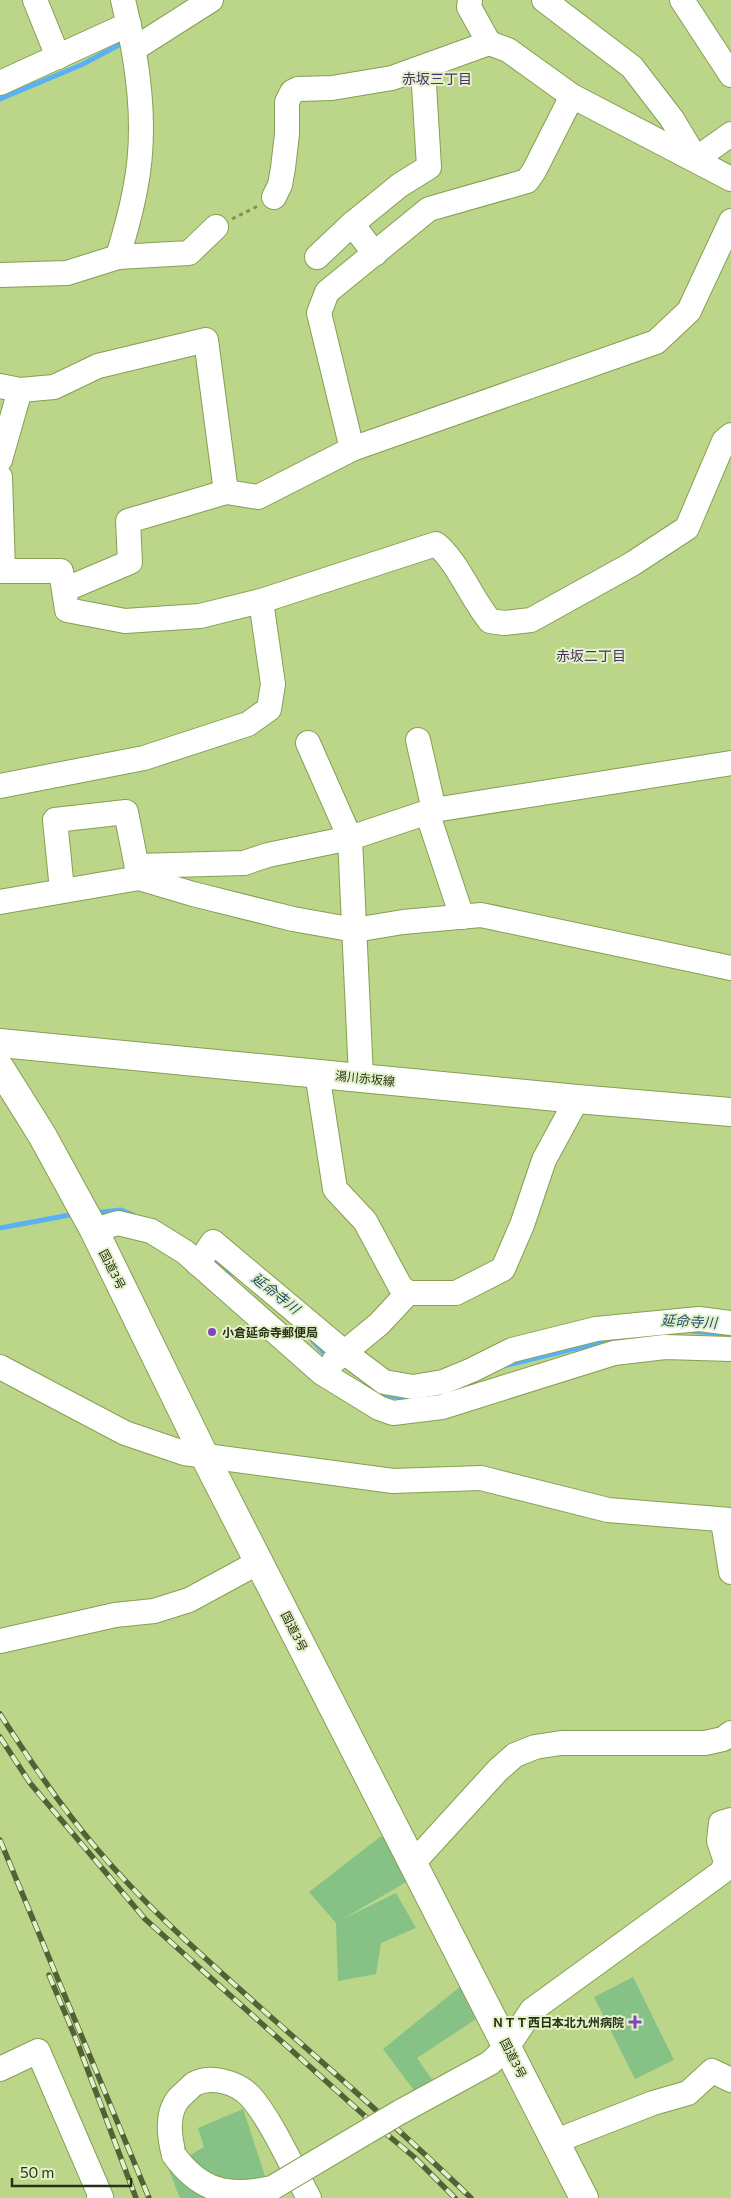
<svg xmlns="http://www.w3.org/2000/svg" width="731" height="2198" viewBox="0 0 731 2198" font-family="Commissioner,'Noto Sans JP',sans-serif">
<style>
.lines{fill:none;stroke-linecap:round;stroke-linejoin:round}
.stream{stroke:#59b1f4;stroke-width:5}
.building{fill:#86c285}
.minor-casing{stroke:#869f53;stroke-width:26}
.major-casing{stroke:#869f53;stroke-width:30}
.highway-casing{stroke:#869f53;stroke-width:30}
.path{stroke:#7e9257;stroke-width:3;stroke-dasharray:4 4;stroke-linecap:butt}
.minor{stroke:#fff;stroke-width:24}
.major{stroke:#fff;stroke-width:28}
.highway{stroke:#fff;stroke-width:28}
.rail-casing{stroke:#536235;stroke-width:5.5}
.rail{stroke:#e3f1ca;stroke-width:4;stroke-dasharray:11;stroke-linecap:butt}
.minor-bridge-casing{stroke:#869f53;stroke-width:26;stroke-linecap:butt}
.minor-bridge{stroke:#fff;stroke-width:24}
.poi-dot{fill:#8145bb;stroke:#e3f1ca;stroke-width:2}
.labels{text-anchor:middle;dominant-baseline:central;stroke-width:4;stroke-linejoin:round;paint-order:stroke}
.street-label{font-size:12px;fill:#283212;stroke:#e3f1ca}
.poi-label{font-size:12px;font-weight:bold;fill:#283212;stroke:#e3f1ca;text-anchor:start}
.neighbourhood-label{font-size:14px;fill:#4d316c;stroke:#e3f1ca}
.water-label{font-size:14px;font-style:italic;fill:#1e4d6f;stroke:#e3f1ca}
</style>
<rect width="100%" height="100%" fill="#bbd688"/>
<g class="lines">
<!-- stream -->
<g class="stream">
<polyline points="0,99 81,65 119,45"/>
<polyline points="93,1213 121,1210 133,1215"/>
<polyline points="0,1228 75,1214"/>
<polyline points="210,1258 234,1274"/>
<polyline points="692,1331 731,1335"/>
<polyline points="313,1341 329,1358"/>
<polyline points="504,1366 614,1339"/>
<polyline points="365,1386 383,1395 414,1399"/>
<polyline points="452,1390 461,1389 474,1381"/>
</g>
</g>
<!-- building -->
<g class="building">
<polygon points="398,1832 420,1874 341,1920 396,1893 416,1928 381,1943 376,1974 338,1981 336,1923 309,1892 380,1837"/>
<polygon points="633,1977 674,2060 635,2079 594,1997"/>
<polygon points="461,1986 476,2019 417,2058 433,2081 416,2093 383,2049"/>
<polygon points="243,2109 265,2176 246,2181 256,2198 180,2198 168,2168 204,2147 198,2128"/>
</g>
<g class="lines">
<!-- minor casing -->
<g class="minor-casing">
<g id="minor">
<polyline points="35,0 58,57"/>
<polyline points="470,0 469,7 489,43"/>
<polyline points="544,0 632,67 672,119 696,159"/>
<polyline points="682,0 731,75"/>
<polyline points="134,49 211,0"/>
<polyline points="0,83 129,24"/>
<polyline points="696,159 731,134"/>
<polyline points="274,197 280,185 283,168 287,134 287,102 292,92 298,89 332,88 392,78 489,43 508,50 572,96 731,179"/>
<polyline points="375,254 352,224 400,185 429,167 423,69"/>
<path d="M118,257C124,235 131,213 135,190C148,127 138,61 123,0"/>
<polyline points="317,257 352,224"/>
<polyline points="0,275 67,273 118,257 189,253 216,227"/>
<polyline points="0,386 20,390 54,387 98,366 206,340 226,492"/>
<polyline points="352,449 319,313 327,292 429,209 527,181 534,171 572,96"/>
<polyline points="0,460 20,390"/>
<path d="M0,477L3,571H61L67,610L125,621L200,616L261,601L436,544C458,562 471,598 490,621L504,623L531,620L632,564L687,528L724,441L731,435"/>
<polyline points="64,590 130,562 128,521 226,492 258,497 352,449 656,342 689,311 731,221"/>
<polyline points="418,740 434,810"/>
<polyline points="308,743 350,838 361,1077"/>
<polyline points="0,786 144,758 248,724 269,709 273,684 261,601"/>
<polyline points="427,812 462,917"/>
<polyline points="137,866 244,863 268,855 350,838 434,810 731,763"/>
<polyline points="62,890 55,820 126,812 139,878"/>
<polyline points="0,902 139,878 193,894 293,919 355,930 403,922 481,915 731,968"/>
<polyline points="317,1073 335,1189 365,1221 400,1286 408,1293 456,1293 503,1269 522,1225 544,1160 577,1099"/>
<polyline points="94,1230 118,1223 151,1231 185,1252 322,1373 379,1408 393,1413 442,1407 614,1353 665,1347 731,1349"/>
<polyline points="198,1264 213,1242 344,1352 384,1382 413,1387 443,1382 472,1370 512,1350 596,1329 699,1319 731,1323"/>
<polyline points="334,1361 379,1324 408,1293"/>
<polyline points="0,1367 125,1433 184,1453 393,1481 481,1478 608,1510 731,1520"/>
<polyline points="723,1521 731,1572"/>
<polyline points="0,1641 115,1615 154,1611 189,1600 259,1562"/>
<polyline points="414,1862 498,1770 515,1755 535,1747 561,1743 705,1743 723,1739 731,1733"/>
<polyline points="0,2069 38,2051 101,2197 99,2198"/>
<polyline points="400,2112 490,2063 508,2046 532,2010 722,1872 726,1862 719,1841 721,1823 731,1820"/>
<polyline points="556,2141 653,2103 688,2093 712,2071 731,2080"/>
<path d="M174,2155C169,2136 165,2110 182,2095C186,2092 190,2087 194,2084C210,2075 237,2082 250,2096C271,2119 293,2169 309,2198"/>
</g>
</g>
<!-- major casing -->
<g class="major-casing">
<polyline id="major" points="0,1043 577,1099 731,1112"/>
</g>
<!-- highway casing -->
<g class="highway-casing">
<polyline id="highway" points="0,1068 42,1135 94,1230 204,1455 584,2198"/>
</g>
<!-- path -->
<polyline class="path" points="232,219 258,206"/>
<!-- minor -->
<use href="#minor" class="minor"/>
<!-- major -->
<use href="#major" class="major"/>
<!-- highway -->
<use href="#highway" class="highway"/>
<!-- rail casing -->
<g class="rail-casing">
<g id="rail">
<path d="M0,1714C30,1761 61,1807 97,1849C147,1908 206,1959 263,2010C333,2072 404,2133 471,2198"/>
<polyline points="0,1737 30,1783 145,1919 366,2117 414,2157 455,2198"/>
<polyline points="0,1840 149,2198"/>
<polyline points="49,1975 76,2039 136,2198"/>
</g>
</g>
<!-- rail -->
<use href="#rail" class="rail"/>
<!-- minor-bridge casing -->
<g class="minor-bridge-casing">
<path id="minor-bridge" d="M174,2155C200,2191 228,2198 272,2188L400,2112"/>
</g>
<!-- minor-bridge -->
<use href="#minor-bridge" class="minor-bridge"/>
</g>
<!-- markers -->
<g class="poi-dot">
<circle cx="212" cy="1332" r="5"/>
<path d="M632.5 2014.5h5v5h5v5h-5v5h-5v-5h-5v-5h5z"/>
</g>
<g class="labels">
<!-- street labels -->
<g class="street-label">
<text transform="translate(365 1078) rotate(6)">湯川赤坂線</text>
<text transform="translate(113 1269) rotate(63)">国道3号</text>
<text transform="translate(295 1631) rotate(63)">国道3号</text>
<text transform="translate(514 2058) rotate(63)">国道3号</text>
</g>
<!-- poi labels -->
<g class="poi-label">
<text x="222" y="1332">小倉延命寺郵便局</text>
<text x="624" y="2022" text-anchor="end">ＮＴＴ西日本北九州病院</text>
</g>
<!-- neighbourhood labels -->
<g class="neighbourhood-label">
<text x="437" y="78">赤坂三丁目</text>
<text x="591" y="655">赤坂二丁目</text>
</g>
<!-- water labels -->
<g class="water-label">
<text transform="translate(276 1293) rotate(38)">延命寺川</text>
<text transform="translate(689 1321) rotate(3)">延命寺川</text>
</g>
</g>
<!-- scale -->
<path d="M12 2178v8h119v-8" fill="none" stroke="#283212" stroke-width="2.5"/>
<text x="20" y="2178" font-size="15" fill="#283212" stroke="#e3f1ca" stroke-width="4" paint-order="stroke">50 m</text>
</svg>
